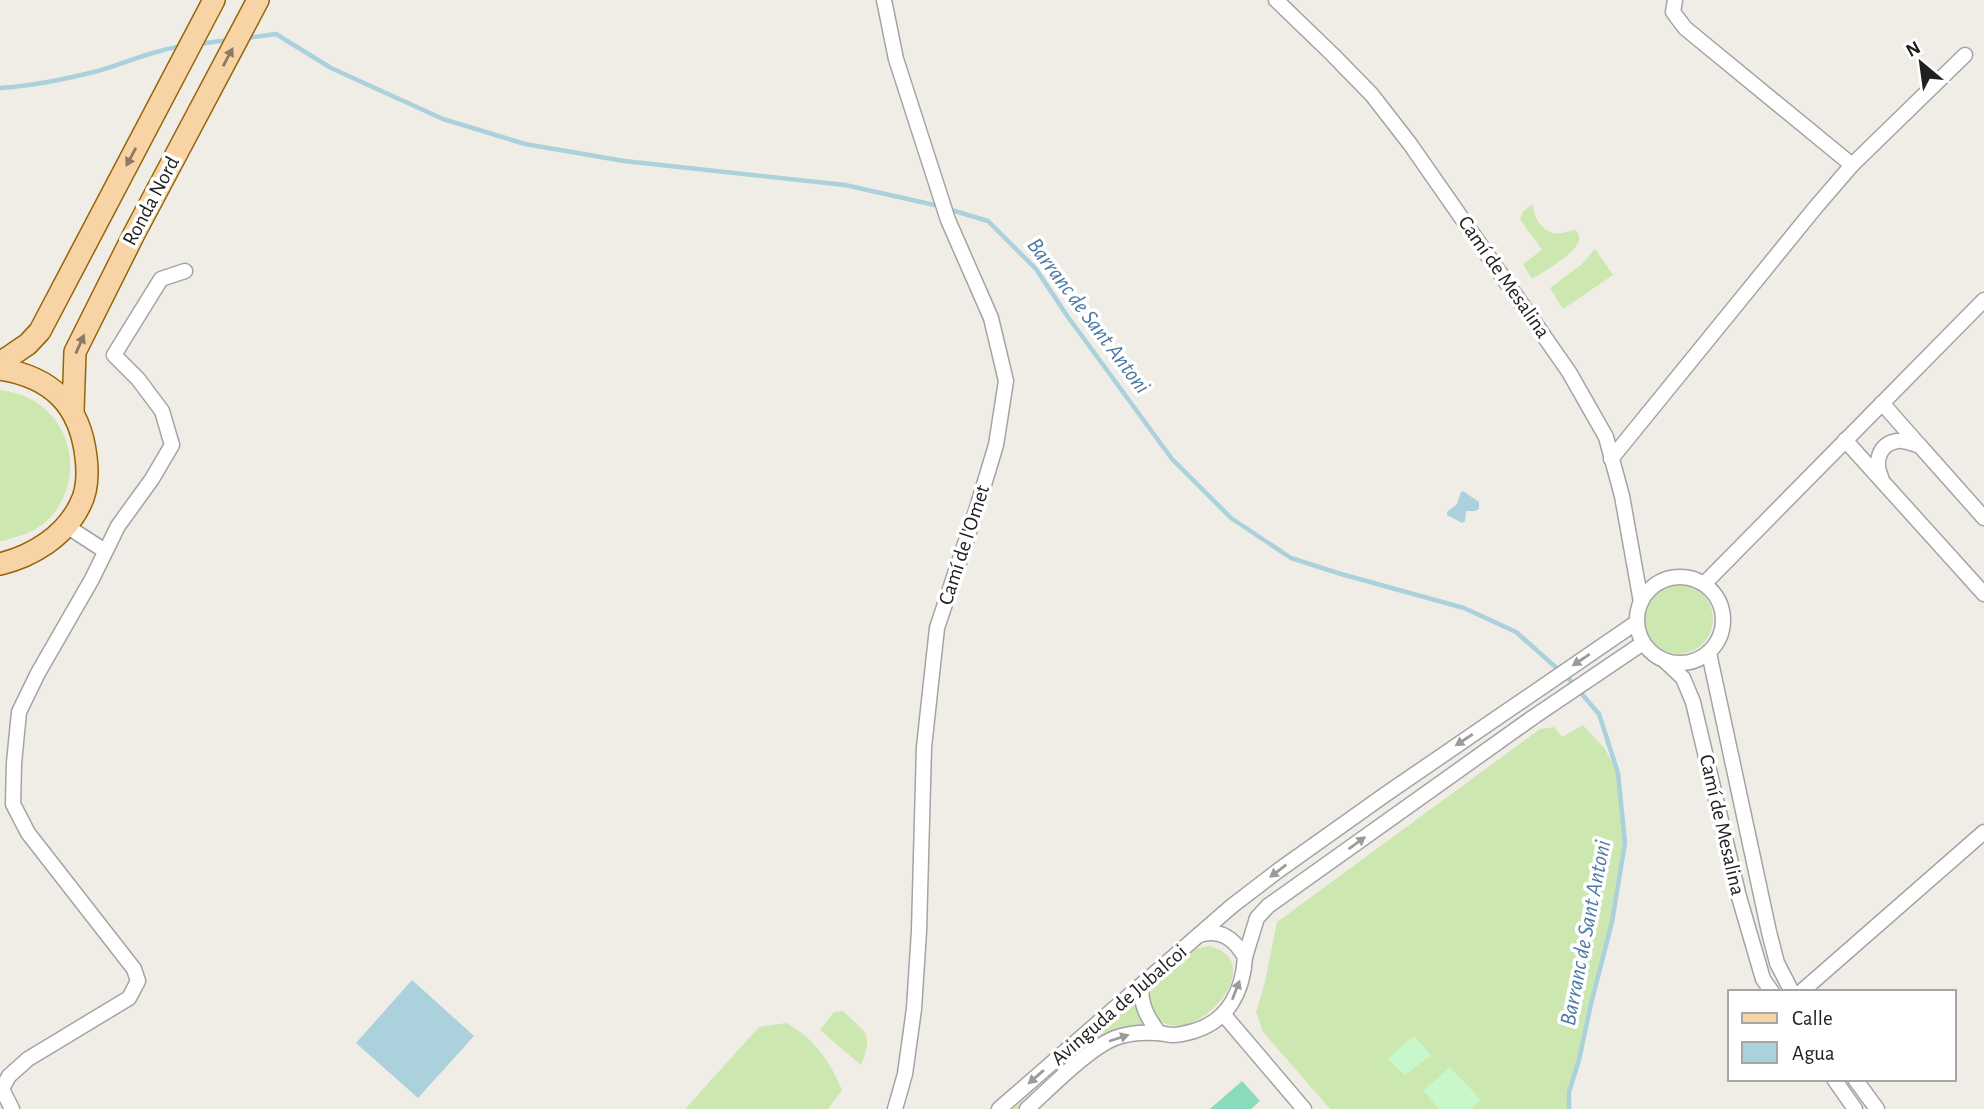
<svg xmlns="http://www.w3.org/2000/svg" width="1984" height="1109" viewBox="0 0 1984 1109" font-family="'Alegreya Sans',sans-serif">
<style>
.grass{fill:#cce7b0}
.park{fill:#c8f7cb}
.pitch{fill:#8adbbb}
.water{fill:#aad1dc}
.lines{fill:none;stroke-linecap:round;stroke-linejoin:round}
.stream{stroke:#aad1dc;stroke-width:4.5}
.street-casing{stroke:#a4a4a4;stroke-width:17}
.primary-casing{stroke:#956507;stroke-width:24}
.street{stroke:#fff;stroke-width:14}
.primary{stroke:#f8d3a5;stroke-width:21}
.oneway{fill:#8c7a62}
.oneway2{fill:#9b9b9b}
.labels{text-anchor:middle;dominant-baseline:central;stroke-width:7;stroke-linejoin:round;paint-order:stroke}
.street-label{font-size:21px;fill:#202020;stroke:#fff}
.water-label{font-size:23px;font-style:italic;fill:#4d7aa4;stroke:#fff}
</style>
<rect width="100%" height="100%" fill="#f0ede7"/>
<!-- grass -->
<g class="grass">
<path d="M1533,204C1534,220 1544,236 1563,233C1567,232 1571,230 1575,230C1594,245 1544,271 1532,279L1523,264L1542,250L1520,219L1523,211Z"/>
<polygon points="1595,249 1613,275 1563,309 1550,288 1581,265"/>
<path d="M0,390C64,396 92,468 51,517C38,531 20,536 3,541H0Z"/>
<circle cx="1678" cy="619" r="35"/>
<polygon points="1583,725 1605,749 1618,773 1625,843 1612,922 1591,1004 1579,1060 1569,1092 1569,1109 1330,1109 1263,1032 1256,1012 1265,982 1277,922 1540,729 1554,727 1562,737"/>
<path d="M1208,946C1277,960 1185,1061 1153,1013C1147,1004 1147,996 1152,987L1196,949Z"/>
<polygon points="1135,1002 1140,1018 1145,1026 1120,1030 1092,1045 1018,1109 1013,1109"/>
<path d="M843,1011C866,1034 874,1032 861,1065L820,1030L834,1012Z"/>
<path d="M786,1023C815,1039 829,1060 842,1090L828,1109H685L759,1027Z"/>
</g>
<!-- park -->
<g class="park">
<polygon points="1414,1036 1431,1055 1405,1075 1387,1059"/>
<polygon points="1450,1067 1481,1100 1471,1109 1439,1109 1423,1091"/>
</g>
<!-- pitch -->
<polygon class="pitch" points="1242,1081 1260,1101 1251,1109 1210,1109"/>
<!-- water -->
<g class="water">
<polygon points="1463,491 1479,502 1479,509 1475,511 1466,511 1465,521 1462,523 1447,515 1447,512 1457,504 1461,492"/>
<polygon points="412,980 474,1036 418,1098 356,1043"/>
</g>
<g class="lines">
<!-- stream -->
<g class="stream">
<polyline points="247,38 276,34 331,68 443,119 525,144 624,161 845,185 939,206"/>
<polyline points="198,44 228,40"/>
<path d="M0,88C33,86 66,79 98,71C126,63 153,50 183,46"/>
<polyline points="948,209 988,221 1036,269 1068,317 1172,459 1231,518 1291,558 1341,574 1464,608 1516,632 1569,679 1599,714 1618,773 1625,843 1612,922 1591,1004 1579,1060 1569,1092 1569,1109"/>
</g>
<!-- street casing -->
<g class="street-casing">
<g id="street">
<polyline points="884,0 896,59 948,220 991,318 1006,381 996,445 976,511 937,628 924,747 919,931 914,1009 905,1074 895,1109"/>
<polyline points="1276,0 1333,55 1372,95 1410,144 1569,372 1606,437 1622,496 1641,602"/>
<polyline points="1675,0 1673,12 1685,28 1852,165"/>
<polyline points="1882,403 1919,445"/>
<polyline points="1845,440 1984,594"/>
<polyline points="1611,459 1815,208 1852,165 1965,55"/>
<path d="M1881,477C1874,462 1879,444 1897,441C1905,440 1913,444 1920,446L1984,518"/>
<polyline points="65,525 105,551"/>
<circle cx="1680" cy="620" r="43"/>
<polyline points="1704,584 1984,300"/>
<polyline points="1709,653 1769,932 1777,963 1792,992"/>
<polyline points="1666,662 1683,678 1693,702 1739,897 1763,979 1772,992"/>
<polyline points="1245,957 1257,918 1268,906 1532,718 1643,643"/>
<path d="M1141,986C1141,1006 1147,1017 1159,1033"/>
<polyline points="1801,992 1984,832"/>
<polyline points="1224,1015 1304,1109"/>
<polyline points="1834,1079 1855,1109"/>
<polyline points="1855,1079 1877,1109"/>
<polyline points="12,1109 2,1089 9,1076 28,1059 129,998 138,981 134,969 28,833 13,804 14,763 19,712 38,673 92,579 118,526 152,479 172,445 162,411 138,379 114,355 161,279 185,271"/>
<polyline points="999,1109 1232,906 1279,870 1386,794 1637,622"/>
<path d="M1027,1109C1049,1089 1089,1048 1115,1038C1128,1033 1142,1032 1157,1033C1162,1033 1167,1035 1173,1035C1180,1035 1187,1033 1194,1031C1228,1021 1243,991 1245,957C1234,939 1221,928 1199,935"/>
</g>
</g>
<!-- primary casing -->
<g class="primary-casing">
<g id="primary">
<polyline points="0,363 28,344 40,331 214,0"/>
<path d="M0,369C52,377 80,405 86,457C88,473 88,490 80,505C65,536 33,556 0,564"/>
<polyline points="73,411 75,352 134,234 258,0"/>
</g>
</g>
<!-- street -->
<use href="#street" class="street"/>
<!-- primary -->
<use href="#primary" class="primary"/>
</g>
<!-- one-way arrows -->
<defs><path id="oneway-solid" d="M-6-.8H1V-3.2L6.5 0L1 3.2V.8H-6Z" transform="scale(1.75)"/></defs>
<g class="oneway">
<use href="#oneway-solid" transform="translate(228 57) rotate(-62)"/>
<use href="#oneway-solid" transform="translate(131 157) rotate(118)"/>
<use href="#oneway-solid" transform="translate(80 344) rotate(-66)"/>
</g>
<g class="oneway2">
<use href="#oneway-solid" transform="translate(1581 660) rotate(146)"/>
<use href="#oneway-solid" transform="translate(1464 740) rotate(146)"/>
<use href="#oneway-solid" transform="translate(1357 843) rotate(-36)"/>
<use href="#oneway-solid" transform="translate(1278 871) rotate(143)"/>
<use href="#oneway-solid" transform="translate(1236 990) rotate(-69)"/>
<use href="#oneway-solid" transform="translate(1119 1038) rotate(-18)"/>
<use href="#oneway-solid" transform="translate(1036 1077) rotate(139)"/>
</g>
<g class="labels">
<!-- street labels -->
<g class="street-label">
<text transform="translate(151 201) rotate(-62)">Ronda Nord</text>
<text transform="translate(1504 277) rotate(55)">Camí de Mesalina</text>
<text transform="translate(964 545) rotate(-72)">Camí de l'Omet</text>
<text transform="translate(1722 825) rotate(77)">Camí de Mesalina</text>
<text transform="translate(1119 1005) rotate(-41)">Avinguda de Jubalcoi</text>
</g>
<!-- water labels -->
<g class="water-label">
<text transform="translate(1088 316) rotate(53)">Barranc de Sant Antoni</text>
<text transform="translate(1586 933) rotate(-79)">Barranc de Sant Antoni</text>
</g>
</g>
<!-- legend -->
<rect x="1728" y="990" width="228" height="91" fill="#ffffff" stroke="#a6a6a6" stroke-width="2"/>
<rect x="1742" y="1013" width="35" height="10" fill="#f8d3a5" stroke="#a6a6a6" stroke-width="2"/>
<text x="1792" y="1025" font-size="21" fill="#202020">Calle</text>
<rect x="1742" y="1042" width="35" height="21" fill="#aad1dc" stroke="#a6a6a6" stroke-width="2"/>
<text x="1792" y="1060" font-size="21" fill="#202020">Agua</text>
<!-- north arrow -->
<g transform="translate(1921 63) rotate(331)" stroke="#ffffff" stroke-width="5" paint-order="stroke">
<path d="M0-5L12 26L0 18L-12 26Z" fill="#202020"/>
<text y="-10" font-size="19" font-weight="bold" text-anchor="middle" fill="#202020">N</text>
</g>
</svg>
